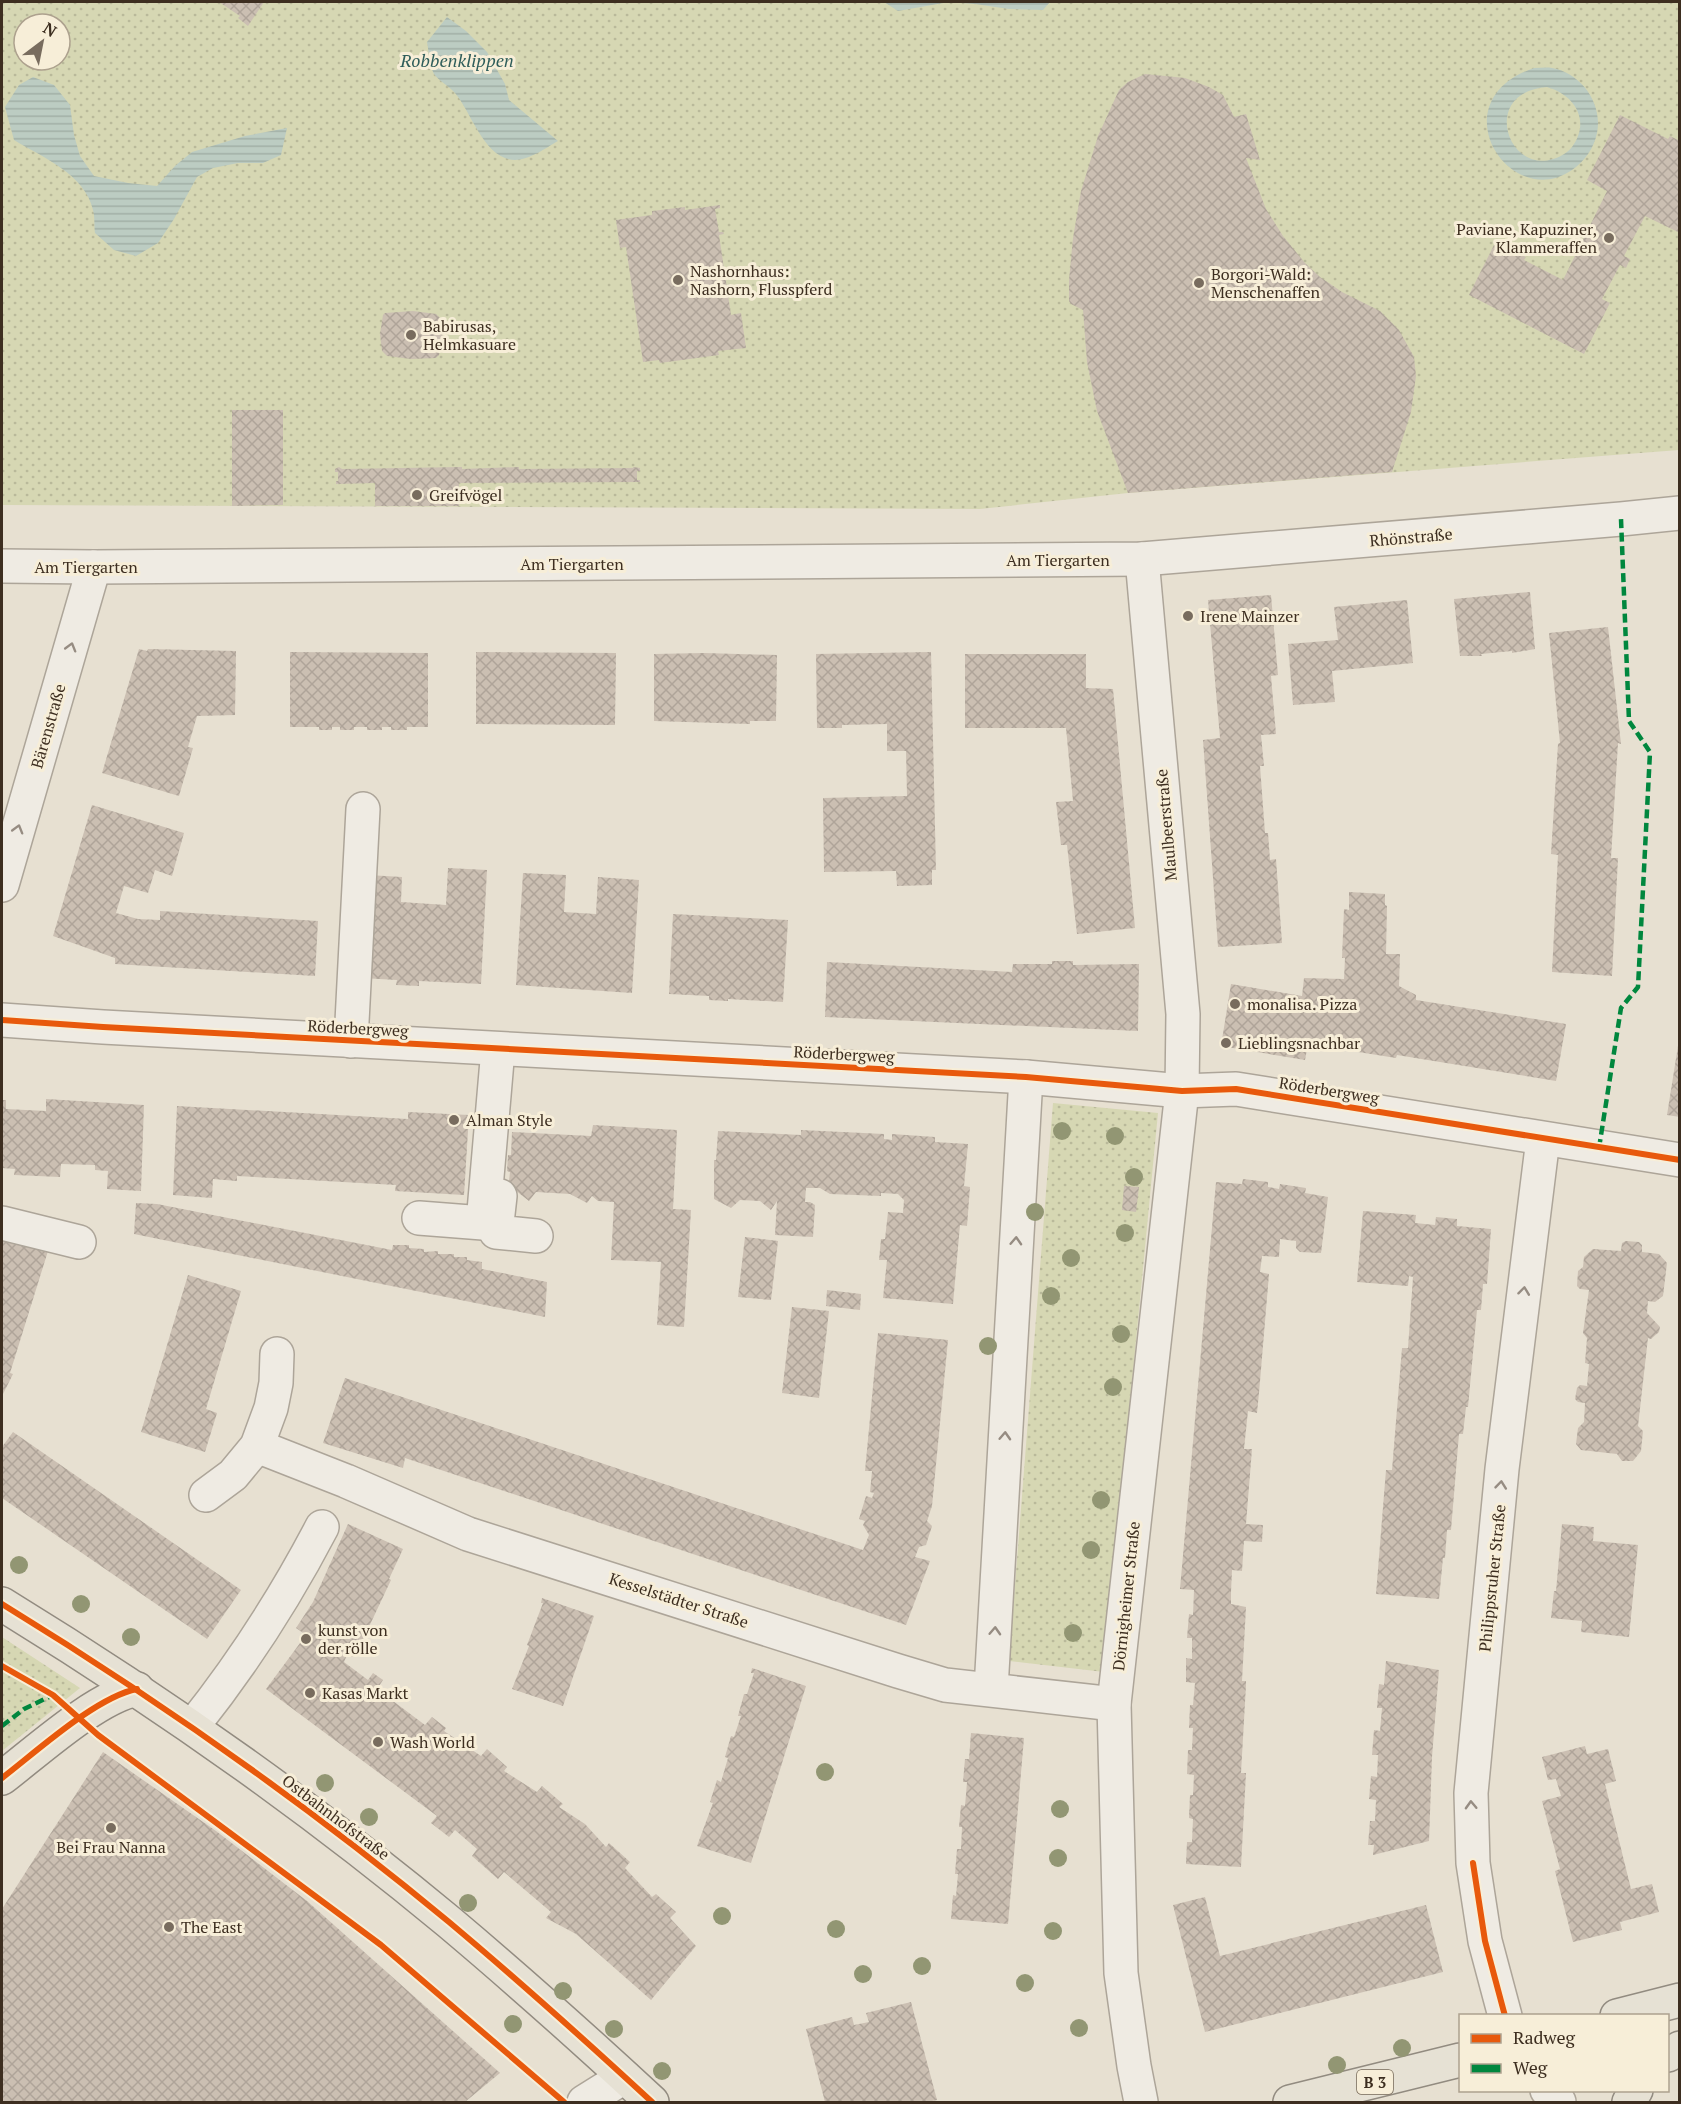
<svg xmlns="http://www.w3.org/2000/svg" width="1681" height="2104" viewBox="0 0 1681 2104" font-family="'PT Serif',serif">
<style>
.park{fill:url(#park-dots);fill-rule:evenodd}
.water{fill:url(#water-rules);fill-rule:evenodd}
.building{fill:url(#building-cross-hatch)}
.lines{fill:none;stroke-linecap:round;stroke-linejoin:round}
.minor-casing{stroke:#ada599;stroke-width:36}
.major-casing{stroke:#928b80;stroke-width:36}
.minor{stroke:#efebe3;stroke-width:33}
.major{stroke:#e6e1d4;stroke-width:33}
.quiet{stroke:#00873e;stroke-width:4.5;stroke-dasharray:9 4.5;stroke-linecap:butt}
.cycleway-casing{stroke:#f7eed8;stroke-width:10}
.cycleway{stroke:#e8590c;stroke-width:6}
.tree{fill:#929673}
.oneway{stroke:#968c82}
.poi-dot{fill:#786c5e;stroke:#f7eed8;stroke-width:2}
.labels{text-anchor:middle;dominant-baseline:central;stroke-width:6;stroke-linejoin:round;paint-order:stroke}
.shield{fill:#f7eed8;stroke:#756857;stroke-width:1.5}
.shield-label{font-size:15px;font-weight:bold;fill:#3d2e20}
.poi-label{font-size:16px;fill:#3d2e20;stroke:#f7eed8;text-anchor:start}
.street-label{font-size:16px;fill:#3d2e20;stroke:#f7eed8}
.water-label{font-size:18px;font-style:italic;fill:#2f5d5a;stroke:#f7eed8}
</style>
<defs>
<pattern id="park-dots" width="8" height="8" patternUnits="userSpaceOnUse" patternTransform="scale(1.5)"><rect width="8" height="8" fill="#d6d7b3"/><path d="M2 2h.1M6 6h.1" fill="none" stroke="#b9b99a" stroke-width="1.8" stroke-linecap="round"/></pattern>
<pattern id="water-rules" width="6" height="5" patternUnits="userSpaceOnUse" patternTransform="scale(1.5)"><rect width="6" height="5" fill="#bcccc2"/><path d="M0 2.5h6" fill="none" stroke="#a2b0a6"/></pattern>
<pattern id="building-cross-hatch" width="8" height="8" patternUnits="userSpaceOnUse" patternTransform="scale(1.5)"><rect width="8" height="8" fill="#cbbfb2"/><path d="M0 0l8 8M0 8l8-8" fill="none" stroke="#afa499"/></pattern>
</defs>
<rect width="100%" height="100%" fill="#e7e0d1"/>
<!-- park -->
<g class="park">
<path d="M2,2H1679V450L1128,493L980,509L2,505ZM24,24H60V60H24Z"/>
<polygon points="1053,1103 1158,1113 1104,1672 1009,1661"/>
<polygon points="2,1637 80,1688 2,1751"/>
</g>
<!-- water -->
<g class="water">
<polygon points="884,2 1050,2 1043,10 1009,9 975,4 949,2 898,11"/>
<path d="M447,17L466,31L487,52L505,84L509,100L558,141C546,148 529,160 515,160C484,159 472,113 455,93C449,86 439,81 434,74C429,64 429,52 427,42Z"/>
<path d="M1534,68C1540,68 1547,67 1552,68C1581,73 1603,103 1597,133C1594,148 1585,161 1572,170C1510,213 1437,101 1534,68ZM1547,87C1575,95 1591,121 1572,147C1567,153 1560,157 1553,159C1507,174 1480,92 1547,87Z"/>
<path d="M33,77L54,85L70,105L74,135L80,156L94,176L128,183L157,186L175,166L192,152L245,136L287,128L281,155L263,163H238L213,168L197,177L174,219L158,243L136,256L114,250L95,233C94,226 95,217 93,210C85,174 42,157 14,140L5,107L19,85Z"/>
</g>
<!-- building -->
<g class="building">
<polygon points="219,2 264,2 248,26 238,18 240,16"/>
<polygon points="1145,74 1185,78 1209,87 1223,95 1234,117 1246,114 1260,160 1246,158 1266,209 1283,236 1305,263 1320,277 1342,292 1380,311 1399,330 1414,357 1416,376 1411,412 1392,472 1128,493 1097,411 1087,362 1083,310 1071,304 1069,301 1069,280 1073,238 1081,191 1098,136 1119,90 1128,82"/>
<polygon points="1620,115 1668,139 1670,136 1680,141 1680,233 1645,216 1624,256 1630,259 1626,268 1620,265 1602,299 1610,303 1584,354 1469,295 1494,245 1513,254 1514,252 1526,257 1524,260 1563,280 1607,191 1587,180"/>
<polygon points="720,205 720,208 715,209 719,232 723,232 724,234 719,235 731,315 741,313 746,348 718,351 719,355 660,363 659,360 643,362 626,247 620,248 616,220 652,215 652,211 685,207 685,210"/>
<polygon points="413,311 436,314 440,318 443,337 439,355 436,358 411,359 387,356 382,351 380,334 383,315 385,313"/>
<polygon points="232,410 283,410 283,505 232,506"/>
<polygon points="339,467 342,469 462,467 462,469 519,467 519,469 633,468 633,467 640,468 640,471 637,471 637,480 640,480 640,482 459,483 459,506 375,506 375,483 336,484 336,481 338,481 338,472 335,472 335,469"/>
<polygon points="1530,592 1535,649 1512,653 1512,651 1481,654 1482,656 1460,656 1454,599"/>
<polygon points="1271,595 1278,675 1271,676 1276,734 1261,735 1264,766 1260,766 1265,833 1268,833 1270,860 1276,859 1282,943 1218,947 1203,740 1220,738 1208,600"/>
<polygon points="1407,600 1413,663 1332,671 1335,702 1293,705 1288,644 1338,640 1334,607"/>
<polygon points="1608,627 1621,744 1618,743 1611,858 1618,858 1612,976 1552,972 1558,855 1551,854 1558,744 1560,743 1549,633"/>
<polygon points="139,649 147,651 148,649 236,651 235,715 197,716 188,747 193,748 179,796 102,773"/>
<polygon points="290,652 428,653 428,727 407,727 407,730 391,730 391,727 382,727 382,730 367,730 367,727 354,727 354,730 340,730 340,727 332,727 332,730 319,730 319,727 290,727"/>
<polygon points="476,652 616,653 615,725 476,724"/>
<polygon points="931,652 936,870 932,870 932,885 897,886 896,871 824,872 823,798 907,796 906,751 887,751 887,724 842,725 842,728 817,728 816,654"/>
<polygon points="704,653 777,655 776,721 750,721 750,724 654,721 654,654"/>
<polygon points="965,654 1086,654 1086,688 1113,689 1135,928 1077,934 1067,845 1061,845 1056,802 1073,801 1066,728 965,728"/>
<polygon points="92,805 184,833 172,876 155,870 148,893 124,886 116,913 138,919 160,920 160,911 318,921 315,976 115,964 115,958 53,936"/>
<polygon points="448,868 487,870 481,984 419,981 419,986 396,985 397,980 362,978 368,875 402,877 401,902 446,905"/>
<polygon points="523,873 566,875 564,912 596,914 598,877 639,880 632,993 516,985"/>
<polygon points="1349,892 1385,894 1385,905 1387,906 1386,954 1400,954 1399,986 1416,995 1416,1000 1566,1024 1556,1081 1397,1055 1396,1058 1308,1044 1305,1060 1221,1046 1231,984 1302,996 1304,978 1344,979 1345,958 1342,958 1344,909 1349,910"/>
<polygon points="673,914 788,920 783,1002 728,999 728,1001 709,1000 709,996 669,994"/>
<polygon points="1052,961 1073,961 1073,965 1139,964 1138,1031 825,1017 827,962 1012,972 1013,964 1052,964"/>
<polygon points="1678,1046 1680,1046 1680,1117 1667,1115"/>
<polygon points="46,1099 144,1105 141,1191 107,1189 108,1171 95,1170 95,1165 61,1164 60,1177 14,1175 15,1169 2,1168 2,1100 6,1100 6,1109 46,1111"/>
<polygon points="177,1106 408,1119 408,1112 469,1115 464,1195 395,1191 396,1185 237,1176 237,1181 213,1179 212,1198 173,1195"/>
<polygon points="593,1125 677,1130 673,1209 691,1210 684,1327 657,1325 661,1262 611,1260 614,1202 598,1201 592,1196 587,1203 570,1194 536,1192 529,1201 515,1190 508,1190 510,1172 507,1171 508,1155 511,1155 512,1132 591,1136"/>
<polygon points="801,1130 884,1134 884,1139 892,1140 892,1134 935,1137 935,1142 968,1144 964,1186 970,1187 967,1226 960,1225 953,1304 883,1298 887,1260 879,1260 881,1239 885,1239 888,1212 903,1213 904,1200 898,1194 881,1193 881,1196 830,1194 820,1188 806,1188 805,1202 810,1202 815,1205 813,1237 775,1235 777,1201 771,1210 760,1201 740,1200 731,1208 714,1199 714,1160 716,1160 718,1131 801,1135"/>
<polygon points="1243,1179 1268,1182 1268,1187 1279,1189 1280,1184 1306,1188 1305,1193 1328,1197 1321,1253 1300,1252 1296,1248 1296,1241 1280,1239 1279,1257 1262,1256 1260,1272 1269,1274 1259,1393 1257,1413 1248,1411 1244,1449 1252,1449 1246,1524 1263,1525 1262,1542 1244,1541 1242,1571 1232,1570 1231,1592 1231,1604 1246,1607 1242,1681 1246,1681 1246,1685 1241,1773 1246,1773 1241,1867 1186,1864 1187,1842 1192,1842 1193,1819 1189,1818 1190,1795 1193,1795 1194,1775 1187,1774 1188,1750 1192,1750 1193,1728 1189,1728 1190,1705 1193,1705 1195,1683 1186,1682 1186,1658 1192,1659 1192,1638 1187,1638 1189,1614 1193,1615 1194,1590 1180,1589 1216,1182 1242,1184"/>
<polygon points="1124,1186 1139,1187 1136,1212 1122,1210"/>
<polygon points="136,1203 157,1204 392,1250 393,1245 409,1245 409,1248 424,1249 424,1252 438,1251 438,1254 454,1254 454,1257 467,1257 467,1260 482,1262 482,1269 547,1282 545,1317 134,1234"/>
<polygon points="1363,1211 1416,1215 1415,1223 1435,1225 1436,1217 1457,1219 1457,1226 1491,1229 1487,1284 1483,1284 1481,1310 1477,1310 1468,1407 1466,1407 1463,1434 1459,1434 1451,1530 1447,1530 1445,1558 1443,1558 1439,1599 1376,1594 1386,1470 1392,1470 1402,1348 1408,1348 1413,1277 1409,1276 1408,1286 1357,1282"/>
<polygon points="2,1237 48,1251 10,1373 13,1374 2,1396"/>
<polygon points="745,1237 778,1241 771,1300 738,1297"/>
<polygon points="1626,1241 1639,1242 1642,1245 1642,1252 1659,1254 1667,1263 1663,1296 1655,1302 1648,1301 1647,1313 1660,1327 1659,1332 1651,1339 1648,1338 1638,1426 1643,1431 1641,1451 1633,1461 1622,1461 1617,1454 1581,1450 1576,1444 1578,1428 1584,1422 1585,1403 1578,1402 1575,1399 1577,1388 1580,1385 1587,1386 1589,1364 1585,1363 1587,1338 1583,1333 1589,1290 1580,1289 1577,1286 1578,1271 1583,1267 1584,1257 1593,1249 1621,1251 1622,1243"/>
<polygon points="188,1275 241,1291 206,1409 217,1413 205,1452 141,1432"/>
<polygon points="827,1290 861,1294 860,1310 826,1306"/>
<polygon points="792,1307 829,1311 819,1398 782,1393"/>
<polygon points="878,1333 948,1340 932,1506 927,1521 932,1526 926,1545 919,1547 915,1557 930,1561 906,1625 405,1458 403,1468 323,1443 345,1378 863,1550 869,1535 863,1525 865,1521 859,1519 866,1496 872,1498 874,1493 870,1492 872,1471 865,1471"/>
<polygon points="13,1432 241,1590 207,1639 2,1498 2,1447"/>
<polygon points="348,1524 403,1549 389,1579 391,1580 359,1648 357,1646 353,1657 347,1655 344,1662 368,1680 373,1673 383,1680 377,1689 425,1725 432,1717 446,1728 444,1731 481,1756 487,1749 507,1767 504,1771 537,1792 542,1786 563,1804 559,1807 585,1824 606,1847 609,1843 630,1862 625,1868 652,1897 656,1894 676,1912 670,1918 696,1946 651,2000 576,1934 546,1918 551,1912 504,1872 498,1879 472,1856 477,1849 455,1830 449,1837 431,1823 437,1816 266,1689 306,1635 296,1628 313,1602"/>
<polygon points="1562,1524 1594,1527 1593,1541 1638,1545 1629,1637 1581,1632 1582,1621 1551,1618 1554,1591 1556,1591"/>
<polygon points="542,1598 594,1616 563,1706 512,1689 529,1646 527,1645 543,1603 541,1603"/>
<polygon points="1386,1661 1439,1670 1432,1757 1429,1841 1373,1855 1374,1845 1368,1845 1370,1821 1375,1821 1376,1800 1369,1799 1371,1776 1377,1777 1378,1755 1372,1755 1374,1730 1380,1731 1382,1708 1377,1708 1379,1684 1384,1685"/>
<polygon points="752,1668 806,1686 751,1863 697,1846 713,1803 710,1802 717,1780 721,1782 728,1758 725,1757 731,1736 734,1737 741,1716 738,1716 744,1694 747,1694 754,1673 751,1673"/>
<polygon points="971,1733 1024,1738 1008,1924 951,1919 953,1895 956,1896 958,1874 955,1874 957,1849 961,1849 962,1827 959,1827 961,1805 965,1806 967,1782 963,1782 965,1759 969,1759"/>
<polygon points="1585,1746 1587,1754 1608,1749 1616,1781 1605,1784 1631,1889 1652,1884 1659,1912 1620,1922 1622,1930 1573,1942 1555,1871 1560,1869 1542,1801 1561,1796 1556,1779 1548,1780 1542,1757"/>
<polygon points="103,1752 216,1831 307,1901 500,2073 465,2102 2,2102 2,1909"/>
<polygon points="1205,1897 1220,1956 1426,1905 1443,1972 1205,2032 1173,1905"/>
<polygon points="911,2002 937,2100 927,2102 825,2102 806,2029 852,2017 854,2025 869,2022 866,2013"/>
</g>
<g class="lines">
<!-- minor casing -->
<g class="minor-casing">
<g id="minor">
<polyline points="2,566 94,567 1142,559 1621,519 1680,513"/>
<polyline points="2,885 94,567"/>
<polyline points="2,1020 103,1027 1026,1077 1182,1091 1236,1089 1680,1160"/>
<polyline points="351,1041 363,809"/>
<polyline points="500,1196 496,1232 536,1236"/>
<polyline points="419,1218 483,1223 498,1049"/>
<polyline points="2,1223 79,1242"/>
<polyline points="257,1446 346,1481 468,1534 898,1671 945,1685 1114,1704"/>
<polyline points="206,1495 233,1475 257,1446 271,1408 276,1383 277,1354"/>
<polyline points="991,1689 1026,1077"/>
<path d="M192,1727C240,1667 286,1596 322,1527"/>
<polyline points="1505,2016 1485,1941 1473,1863 1471,1793 1502,1469 1543,1139"/>
<polyline points="1547,2090 1559,2102"/>
<polyline points="584,2102 624,2077"/>
<polyline points="1141,2102 1134,2066 1121,1973 1114,1704 1182,1091 1183,1014 1142,559"/>
</g>
</g>
<!-- major casing -->
<g class="major-casing">
<g id="major">
<path d="M2,1604C157,1699 308,1805 449,1922C518,1980 586,2041 652,2102"/>
<path d="M2,1778C36,1752 96,1697 137,1689"/>
<polyline points="1617,2016 1680,2000"/>
<polyline points="1668,2055 1680,2048"/>
<polyline points="1290,2102 1460,2060"/>
<polyline points="1629,2102 1636,2090"/>
</g>
</g>
<!-- minor -->
<use href="#minor" class="minor"/>
<!-- major -->
<use href="#major" class="major"/>
<!-- quiet -->
<g class="quiet">
<polyline points="1599,1148 1621,1008 1638,987 1650,752 1629,721 1621,519"/>
<polyline points="2,1726 24,1709 53,1695"/>
</g>
<!-- cycleway casing -->
<g class="cycleway-casing">
<g id="cycleway">
<polyline points="2,1020 103,1027 1026,1077 1182,1091 1236,1089 1680,1160"/>
<path d="M2,1604C157,1699 308,1805 449,1922C518,1980 586,2041 652,2102"/>
<polyline points="2,1666 53,1695 98,1735 381,1945 564,2102"/>
<path d="M2,1778C36,1752 96,1697 137,1689"/>
<polyline points="1473,1863 1485,1941 1505,2016"/>
</g>
</g>
<!-- cycleway -->
<use href="#cycleway" class="cycleway"/>
</g>
<!-- trees -->
<g class="tree">
<circle cx="1062" cy="1131" r="9"/>
<circle cx="1115" cy="1136" r="9"/>
<circle cx="1134" cy="1177" r="9"/>
<circle cx="1035" cy="1212" r="9"/>
<circle cx="1125" cy="1233" r="9"/>
<circle cx="1071" cy="1258" r="9"/>
<circle cx="1051" cy="1296" r="9"/>
<circle cx="1121" cy="1334" r="9"/>
<circle cx="988" cy="1346" r="9"/>
<circle cx="1113" cy="1387" r="9"/>
<circle cx="1101" cy="1500" r="9"/>
<circle cx="1091" cy="1550" r="9"/>
<circle cx="19" cy="1565" r="9"/>
<circle cx="81" cy="1604" r="9"/>
<circle cx="1073" cy="1633" r="9"/>
<circle cx="131" cy="1637" r="9"/>
<circle cx="825" cy="1772" r="9"/>
<circle cx="325" cy="1783" r="9"/>
<circle cx="1060" cy="1809" r="9"/>
<circle cx="369" cy="1817" r="9"/>
<circle cx="1058" cy="1858" r="9"/>
<circle cx="468" cy="1903" r="9"/>
<circle cx="722" cy="1916" r="9"/>
<circle cx="836" cy="1929" r="9"/>
<circle cx="1053" cy="1931" r="9"/>
<circle cx="922" cy="1966" r="9"/>
<circle cx="863" cy="1974" r="9"/>
<circle cx="1025" cy="1983" r="9"/>
<circle cx="563" cy="1991" r="9"/>
<circle cx="513" cy="2024" r="9"/>
<circle cx="1079" cy="2028" r="9"/>
<circle cx="614" cy="2029" r="9"/>
<circle cx="1402" cy="2048" r="9"/>
<circle cx="1337" cy="2065" r="9"/>
<circle cx="662" cy="2071" r="9"/>
</g>
<!-- one-way arrows -->
<defs><path id="oneway-chevron" d="M-2-3.5L2.5 0L-2 3.5" fill="none" stroke-width="1.6" stroke-linecap="round" stroke-linejoin="round" transform="scale(1.5)"/></defs>
<g class="oneway">
<use href="#oneway-chevron" transform="translate(71 647) rotate(-74)"/>
<use href="#oneway-chevron" transform="translate(18 829) rotate(-74)"/>
<use href="#oneway-chevron" transform="translate(1016 1241) rotate(-87)"/>
<use href="#oneway-chevron" transform="translate(1524 1291) rotate(-83)"/>
<use href="#oneway-chevron" transform="translate(1005 1436) rotate(-87)"/>
<use href="#oneway-chevron" transform="translate(1501 1485) rotate(-84)"/>
<use href="#oneway-chevron" transform="translate(995 1631) rotate(-87)"/>
<use href="#oneway-chevron" transform="translate(1471 1805) rotate(-92)"/>
</g>
<!-- markers -->
<g class="poi-dot">
<circle cx="1609" cy="238" r="6"/>
<circle cx="678" cy="280" r="6"/>
<circle cx="1199" cy="283" r="6"/>
<circle cx="411" cy="335" r="6"/>
<circle cx="417" cy="495" r="6"/>
<circle cx="1188" cy="616" r="6"/>
<circle cx="1235" cy="1004" r="6"/>
<circle cx="1226" cy="1043" r="6"/>
<circle cx="454" cy="1120" r="6"/>
<circle cx="306" cy="1639" r="6"/>
<circle cx="310" cy="1693" r="6"/>
<circle cx="378" cy="1742" r="6"/>
<circle cx="111" cy="1828" r="6"/>
<circle cx="169" cy="1927" r="6"/>
</g>
<g class="labels">
<!-- shield labels -->
<rect class="shield" x="1357" y="2070" width="36" height="24" rx="4.5"/>
<g class="shield-label">
<text x="1375" y="2082">B 3</text>
</g>
<!-- poi labels -->
<g class="poi-label">
<text x="1597" y="229" text-anchor="end">Paviane, Kapuziner,<tspan x="1597" dy="18">Klammeraffen</tspan></text>
<text x="690" y="271">Nashornhaus:<tspan x="690" dy="18">Nashorn, Flusspferd</tspan></text>
<text x="1211" y="274">Borgori-Wald:<tspan x="1211" dy="18">Menschenaffen</tspan></text>
<text x="423" y="326">Babirusas,<tspan x="423" dy="18">Helmkasuare</tspan></text>
<text x="429" y="495">Greifvögel</text>
<text x="1200" y="616">Irene Mainzer</text>
<text x="1247" y="1004">monalisa. Pizza</text>
<text x="1238" y="1043">Lieblingsnachbar</text>
<text x="466" y="1120">Alman Style</text>
<text x="318" y="1630">kunst von<tspan x="318" dy="18">der rölle</tspan></text>
<text x="322" y="1693">Kasas Markt</text>
<text x="390" y="1742">Wash World</text>
<text x="111" y="1847" text-anchor="middle">Bei Frau Nanna</text>
<text x="181" y="1927">The East</text>
</g>
<!-- street labels -->
<g class="street-label">
<text transform="translate(1411 537) rotate(-5)">Rhönstraße</text>
<text x="1058" y="560">Am Tiergarten</text>
<text x="572" y="564">Am Tiergarten</text>
<text x="86" y="567">Am Tiergarten</text>
<text transform="translate(48 726) rotate(-74)">Bärenstraße</text>
<text transform="translate(1166 825) rotate(-95)">Maulbeerstraße</text>
<text transform="translate(358 1028) rotate(3)">Röderbergweg</text>
<text transform="translate(844 1054) rotate(3)">Röderbergweg</text>
<text transform="translate(1329 1090) rotate(9)">Röderbergweg</text>
<text transform="translate(1492 1578) rotate(-84)">Philippsruher Straße</text>
<text transform="translate(1126 1596) rotate(-84)">Dörnigheimer Straße</text>
<text transform="translate(679 1600) rotate(18)">Kesselstädter Straße</text>
<text transform="translate(336 1817) rotate(37)">Ostbahnhofstraße</text>
</g>
<!-- water labels -->
<g class="water-label">
<text x="457" y="60">Robbenklippen</text>
</g>
</g>
<!-- border -->
<rect width="1681" height="2104" fill="none" stroke="#3d2e20" stroke-width="6"/>
<!-- legend -->
<rect x="1459" y="2014" width="210" height="78" fill="#f7eed8" stroke="#ada18e" stroke-width="1.5"/>
<rect x="1471" y="2034" width="30" height="9" fill="#e8590c" stroke="#ada18e" stroke-width="1.5"/>
<text x="1513" y="2044" font-size="18" fill="#3d2e20">Radweg</text>
<rect x="1471" y="2064" width="30" height="9" fill="#00873e" stroke="#ada18e" stroke-width="1.5"/>
<text x="1513" y="2074" font-size="18" fill="#3d2e20">Weg</text>
<!-- north arrow -->
<g transform="translate(42 42) rotate(32)"><circle r="28" fill="#f7eed8" stroke="#ada18e" stroke-width="1.5"/>
<path d="M0-4.5L10 22L0 15L-10 22Z" fill="#786c5e"/>
<text y="-9" font-size="16" font-weight="bold" text-anchor="middle" fill="#3d2e20">N</text>
</g>
</svg>
